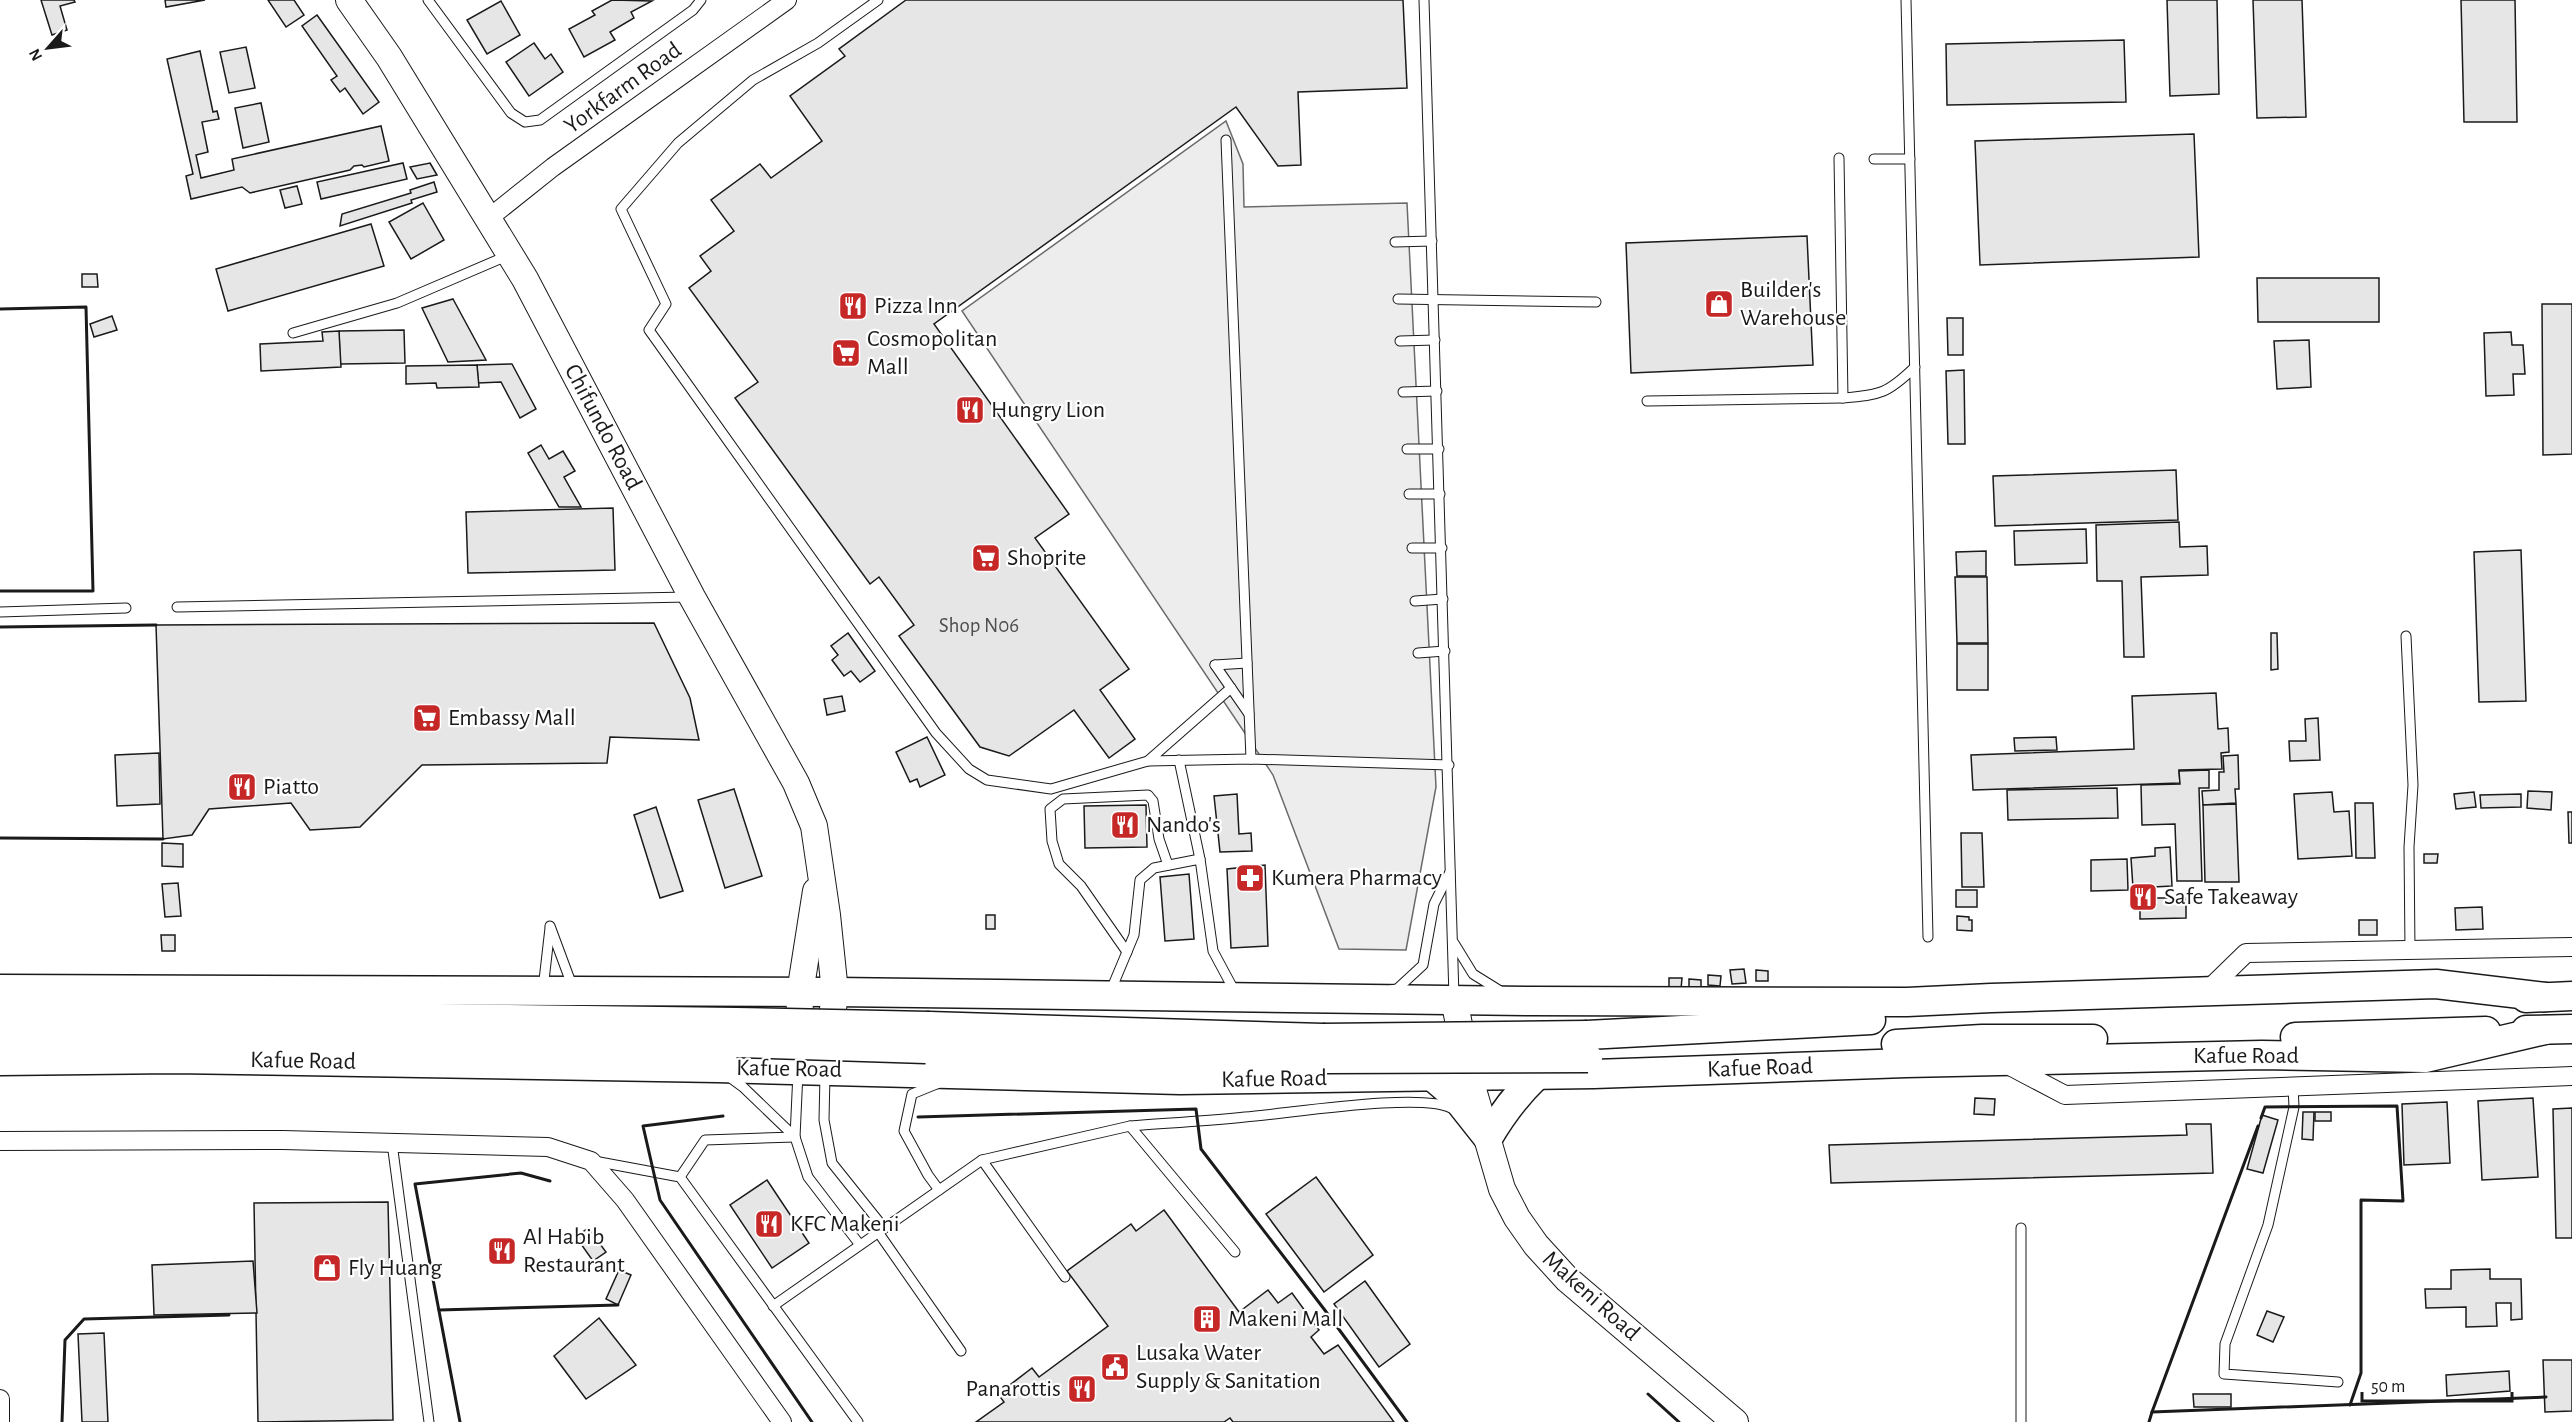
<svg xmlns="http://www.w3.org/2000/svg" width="2572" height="1422" viewBox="0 0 2572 1422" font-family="'Alegreya Sans',sans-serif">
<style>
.built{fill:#ededed;stroke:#6a6a6a;stroke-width:1.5}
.building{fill:#e6e6e6;stroke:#1a1a1a;stroke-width:1.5}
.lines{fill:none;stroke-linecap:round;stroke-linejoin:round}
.lane-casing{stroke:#1a1a1a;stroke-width:11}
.street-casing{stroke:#1a1a1a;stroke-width:20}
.secondary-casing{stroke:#1a1a1a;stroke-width:28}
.primary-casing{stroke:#1a1a1a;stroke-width:31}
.lane{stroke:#fff;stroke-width:9}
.street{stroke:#fff;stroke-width:18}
.secondary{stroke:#fff;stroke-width:26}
.primary{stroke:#fff;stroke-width:28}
.primary-bridge-casing{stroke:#1a1a1a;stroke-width:31;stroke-linecap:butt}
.primary-bridge{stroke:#fff;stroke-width:28}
.wall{stroke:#1a1a1a;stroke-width:3}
.labels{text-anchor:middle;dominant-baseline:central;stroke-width:4.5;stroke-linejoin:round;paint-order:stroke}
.number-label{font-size:21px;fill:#4d4d4d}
.street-label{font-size:24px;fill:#1a1a1a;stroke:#fff}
.poi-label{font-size:24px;fill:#1a1a1a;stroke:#fff;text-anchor:start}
</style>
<rect width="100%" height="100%" fill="#fff"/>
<!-- built -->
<polygon class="built" points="1226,121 1243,164 1244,207 1407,203 1436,787 1406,950 1339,949 1273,775 962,311"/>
<!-- building -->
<g class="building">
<polygon points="41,0 74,0 75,2 60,6 67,30 52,35"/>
<polygon points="165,0 205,0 166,7"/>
<polygon points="268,0 294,0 304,15 286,27"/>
<polygon points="612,0 652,1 631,12 634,18 610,32 615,40 584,57 569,29 595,15 592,11"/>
<polygon points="906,0 1403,0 1407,88 1298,92 1301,165 1278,166 1236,107 934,324 1069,514 1035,538 1129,669 1100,690 1135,739 1109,758 1074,710 1009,756 980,747 899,636 914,625 879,577 870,584 735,398 758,382 689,288 711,271 700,256 734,231 711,200 760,164 771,178 822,141 790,96 845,56 839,49"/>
<polygon points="2167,0 2217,0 2219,94 2170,96"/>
<polygon points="2253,0 2302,0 2306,117 2257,118"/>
<polygon points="2461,0 2515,0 2517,122 2464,122"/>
<polygon points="501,1 520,35 487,54 467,20"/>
<polygon points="317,15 379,102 363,114 345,88 340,92 331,80 337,76 302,26"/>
<polygon points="2124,40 2126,102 1947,105 1946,44"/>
<polygon points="534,43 545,59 551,54 563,72 529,96 506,62"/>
<polygon points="246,47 255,88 229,93 220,52"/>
<polygon points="200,51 213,112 217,111 219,119 202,122 208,152 196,155 201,178 234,170 232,159 381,126 389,161 364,167 362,165 354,166 350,170 250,193 242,187 191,199 186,176 193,174 167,59"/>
<polygon points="261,103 269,142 243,148 235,108"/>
<polygon points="2194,134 2199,257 1980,265 1975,141"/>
<polygon points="403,163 407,179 321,199 317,182"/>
<polygon points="430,163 437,175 417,179 410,167"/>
<polygon points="434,182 437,192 411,200 412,203 340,226 342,214 411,193 410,190"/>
<polygon points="297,186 302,204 285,208 280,190"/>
<polygon points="423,203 444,240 411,259 389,222"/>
<polygon points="371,224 384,266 228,311 216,269"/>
<polygon points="1807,236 1813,365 1631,373 1626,243"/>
<polygon points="82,274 97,274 98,287 82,287"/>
<polygon points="2257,278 2379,278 2379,322 2258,322"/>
<polygon points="453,299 486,360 448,362 422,308"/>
<polygon points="2542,304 2572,304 2572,454 2543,455"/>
<polygon points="112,316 117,330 94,337 90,324"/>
<polygon points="1947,318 1963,318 1963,355 1948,355"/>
<polygon points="404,330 405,363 340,364 339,331"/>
<polygon points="339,331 341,367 261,371 260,344 323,341 322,332"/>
<polygon points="2511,332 2512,345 2523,345 2525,374 2513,374 2514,395 2486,396 2484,333"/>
<polygon points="2309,340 2311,387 2277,389 2274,341"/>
<polygon points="512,364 536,409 520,418 501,382 478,383 477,365"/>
<polygon points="477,365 479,387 437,388 436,383 406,384 406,366"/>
<polygon points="1964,370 1965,444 1948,444 1946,371"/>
<polygon points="541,445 549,459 563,451 575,471 564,477 581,507 559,507 528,453"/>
<polygon points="2176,470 2178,520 1995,526 1993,476"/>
<polygon points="613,508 615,570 468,573 466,512"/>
<polygon points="2179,522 2180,547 2207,546 2208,575 2141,577 2144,657 2124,657 2122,581 2097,581 2096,525"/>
<polygon points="2086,529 2087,563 2015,565 2014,531"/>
<polygon points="2521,550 2526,701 2479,702 2474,552"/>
<polygon points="1986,551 1986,576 1957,576 1956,552"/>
<polygon points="1955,577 1987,577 1988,643 1957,643"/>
<polygon points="654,623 690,698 699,740 610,737 607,763 422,765 360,827 310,830 291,803 209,809 192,835 163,839 156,625"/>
<polygon points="848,633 875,671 860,682 851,671 844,676 832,660 838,655 831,646"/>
<polygon points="2271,633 2277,633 2278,669 2271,670"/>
<rect x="1957" y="644" width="31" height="46"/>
<polygon points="2216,693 2218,729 2228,728 2229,752 2221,753 2222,769 2179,770 2180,783 1973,790 1971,755 2134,749 2132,696"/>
<polygon points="842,696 845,711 827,715 824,699"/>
<polygon points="2318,718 2320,760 2290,761 2289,741 2306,741 2305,719"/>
<polygon points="927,737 945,775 920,787 917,779 910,782 896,752"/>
<polygon points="2056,737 2057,750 2015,751 2014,738"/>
<polygon points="159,753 160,804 117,806 115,755"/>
<polygon points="2238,755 2239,789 2235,789 2236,803 2203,805 2202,791 2219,790 2219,772 2224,772 2223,756"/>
<polygon points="2209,770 2209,788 2199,788 2202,881 2177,881 2175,824 2142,825 2141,785 2180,784 2179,771"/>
<polygon points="2117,788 2118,818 2008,820 2007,790"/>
<polygon points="734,789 762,876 725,888 698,800"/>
<polygon points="2528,791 2552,792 2551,810 2527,808"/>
<polygon points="2332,792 2334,812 2349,811 2352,856 2298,859 2294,794"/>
<polygon points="2474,792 2476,807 2456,809 2454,794"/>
<polygon points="1237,794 1239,834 1251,833 1252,851 1220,852 1214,796"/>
<polygon points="2521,794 2521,807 2481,808 2480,795"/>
<polygon points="2355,803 2373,803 2375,858 2356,858"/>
<polygon points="2236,804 2239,882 2205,882 2203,805"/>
<polygon points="1146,805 1147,847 1085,848 1084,806"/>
<polygon points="656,807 683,891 660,898 634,815"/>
<polygon points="2568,812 2572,812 2572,843 2569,843"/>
<polygon points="1961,833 1982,833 1984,887 1962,887"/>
<polygon points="162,843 183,844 183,867 162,866"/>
<polygon points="2170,847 2172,886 2133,888 2131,858 2155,856 2155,848"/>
<polygon points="2424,854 2438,854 2437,863 2424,863"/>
<polygon points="2127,859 2128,890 2091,891 2091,860"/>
<polygon points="1265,865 1268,946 1231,948 1227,869"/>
<polygon points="1189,874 1194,939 1165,941 1160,877"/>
<polygon points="178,883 181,916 165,917 162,884"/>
<rect x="1956" y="890" width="21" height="17"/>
<polygon points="2140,898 2186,898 2186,918 2140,919"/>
<polygon points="2482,907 2483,929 2456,930 2455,908"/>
<rect x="986" y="915" width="9" height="14"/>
<polygon points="1957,916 1969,917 1969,920 1972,920 1972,931 1957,930"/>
<rect x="2359" y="920" width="18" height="15"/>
<polygon points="161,935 175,935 175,951 162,951"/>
<polygon points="1744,969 1746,983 1732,984 1730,970"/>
<polygon points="1756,970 1768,971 1768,981 1756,981"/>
<polygon points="1708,975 1721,976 1720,986 1708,985"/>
<polygon points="1669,978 1682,978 1681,989 1669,989"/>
<polygon points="1689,979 1701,980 1701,990 1689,989"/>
<polygon points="1975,1098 1995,1099 1994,1115 1974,1114"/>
<polygon points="2533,1098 2538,1177 2482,1180 2478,1101"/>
<polygon points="2447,1102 2450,1163 2404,1165 2402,1104"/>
<polygon points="2572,1108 2572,1238 2556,1238 2553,1109"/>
<polygon points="2303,1112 2314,1112 2313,1140 2302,1139"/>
<rect x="2315" y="1112" width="16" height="9"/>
<polygon points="2262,1115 2278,1120 2263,1173 2247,1169"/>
<polygon points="2186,1124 2211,1124 2213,1173 1831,1183 1829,1145 2187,1135"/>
<polygon points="1316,1177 1373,1255 1324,1292 1266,1214"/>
<polygon points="767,1180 809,1243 772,1268 730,1205"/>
<polygon points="388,1202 393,1420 258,1422 254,1203"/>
<polygon points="1164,1210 1239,1312 1268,1290 1278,1303 1292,1293 1319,1330 1311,1337 1324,1354 1338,1345 1394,1422 1233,1422 1230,1418 1224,1422 976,1422 1004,1402 998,1394 1032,1368 1039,1377 1108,1326 1067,1271 1131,1224 1136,1231"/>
<polygon points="588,1228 606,1252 593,1261 576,1237"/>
<polygon points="253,1261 257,1313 154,1315 152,1265"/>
<polygon points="2490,1269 2490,1279 2521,1279 2522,1319 2511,1320 2511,1303 2496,1303 2497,1326 2466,1327 2466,1307 2426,1308 2425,1289 2451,1289 2451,1270"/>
<polygon points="619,1270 631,1275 618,1305 606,1299"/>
<polygon points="1365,1281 1410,1344 1379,1367 1334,1304"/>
<polygon points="2267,1311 2284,1317 2273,1342 2257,1335"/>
<polygon points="599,1318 636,1365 586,1399 554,1356"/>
<polygon points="104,1333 108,1422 82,1422 78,1334"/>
<polygon points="2543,1360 2572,1360 2572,1411 2545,1412"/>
<polygon points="2509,1371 2510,1391 2447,1396 2446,1375"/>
<polygon points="2193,1394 2231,1394 2231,1407 2194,1407"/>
</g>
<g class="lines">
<!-- lane casing -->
<g class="lane-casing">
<g id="lane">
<polyline points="428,0 511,113 525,122 540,120 693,10 701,0"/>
<polyline points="878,0 818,43 753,80 678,143 621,209 666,304 649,330 936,733 969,769 987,780 1051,789 1148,761 1231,688"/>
<polyline points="1424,0 1454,997"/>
<polyline points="1906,0 1928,937"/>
<polyline points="1226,140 1251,759"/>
<polyline points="1874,159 1910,159"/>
<polyline points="1395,242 1432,241"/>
<polyline points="1398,299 1596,302"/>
<polyline points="293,333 397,303 509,255"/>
<polyline points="1400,341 1435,340"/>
<polyline points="1403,392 1437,391"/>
<path d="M1843,398C1881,395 1888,393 1915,367"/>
<polyline points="1647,401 1843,398 1839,158"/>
<polyline points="1407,449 1439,449"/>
<polyline points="1409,494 1440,494"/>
<polyline points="1412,548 1442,548"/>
<polyline points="1415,601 1443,599"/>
<polyline points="177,607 689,597"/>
<polyline points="0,612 126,608"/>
<polyline points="2406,636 2413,785 2409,847 2410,950"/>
<polyline points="1418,653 1445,651"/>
<polyline points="1215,665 1249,714"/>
<polyline points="1215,665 1247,663"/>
<polyline points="1179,760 1200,859"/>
<polyline points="1148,761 1251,759 1449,765"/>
<polyline points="550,926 573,988"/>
<polyline points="1454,943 1473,974 1502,992"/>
<polyline points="1127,952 1081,886 1059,864 1052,841 1050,809 1063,799 1148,795 1153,801 1159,839 1168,865"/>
<polyline points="543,989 550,928"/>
<polyline points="1111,990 1134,935 1140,880 1154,868 1200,859 1213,951 1235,992"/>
<polyline points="1391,990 1397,989 1423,965 1434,904 1450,872"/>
<polyline points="798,1072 795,1137 808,1177 860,1245"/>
<polyline points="825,1075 824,1120 832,1163 884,1228"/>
<polyline points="728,1076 743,1087 795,1137"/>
<polyline points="939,1083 912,1094 904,1131 928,1175 939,1190"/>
<polyline points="2293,1086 2294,1107 2268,1225 2225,1344 2224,1374 2338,1382"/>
<path d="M1130,1126C1169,1123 1207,1121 1245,1117C1287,1114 1420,1092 1451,1108"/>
<polyline points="392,1143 429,1422"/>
<polyline points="982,1160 1065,1277"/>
<polyline points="594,1161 680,1177 858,1422"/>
<polyline points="680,1177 705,1140 795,1137"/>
<polyline points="2021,1228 2021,1422"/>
<polyline points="878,1232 961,1351"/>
<polyline points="773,1306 982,1160 1130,1126 1235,1252"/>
</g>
</g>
<!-- street casing -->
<g class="street-casing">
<g id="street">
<polyline points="489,218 553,167 787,0"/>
<polyline points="2207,991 2246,953 2572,947"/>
<polyline points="2006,1064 2065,1095 2572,1076"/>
<polyline points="0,1141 283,1140 548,1147 591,1161 625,1200 782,1422"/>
<polyline points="0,1399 0,1422"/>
</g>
</g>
<!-- secondary casing -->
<g class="secondary-casing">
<g id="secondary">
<polyline points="349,0 389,57 525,279 692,597 796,783 814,826 827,915 835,992 829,1043"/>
<polyline points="1454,999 1469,1076 1502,1189 1517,1218 1536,1245 1567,1279 1735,1422"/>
<polyline points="799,1042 800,993 816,891"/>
</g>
</g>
<!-- primary casing -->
<g class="primary-casing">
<g id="primary">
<polyline points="0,989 835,992 1529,1001 1907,1002 1991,998 2436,984 2545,997"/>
<polyline points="2526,998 2572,996"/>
<polyline points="0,1012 736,1022"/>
<polyline points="929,1026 1323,1038"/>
<polyline points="2526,1030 2572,1029"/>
<polyline points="0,1034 737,1043"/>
<polyline points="1587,1035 1871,1020"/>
<polyline points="2295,1037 2486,1031"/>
<polyline points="1896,1044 1982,1039 2093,1039"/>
<polyline points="926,1049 1326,1059"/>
<polyline points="0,1061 174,1059 717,1068 1180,1080 1594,1074 1906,1063 2262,1055 2425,1058 2545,1030"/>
<path d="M1433,1077L1454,1095L1488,1138C1502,1114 1517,1094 1537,1075"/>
</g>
</g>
<!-- lane -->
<use href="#lane" class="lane"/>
<!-- street -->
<use href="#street" class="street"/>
<!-- secondary -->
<use href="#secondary" class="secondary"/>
<!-- primary -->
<use href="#primary" class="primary"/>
<!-- primary-bridge casing -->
<g class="primary-bridge-casing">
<g id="primary-bridge">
<polyline points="736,1022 929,1026"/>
<polyline points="1323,1038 1587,1035"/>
<polyline points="737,1043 926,1049"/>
<polyline points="1326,1059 1588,1058"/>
</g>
</g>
<!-- primary-bridge -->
<use href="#primary-bridge" class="primary-bridge"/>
<!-- wall -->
<g class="wall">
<polyline points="0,309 86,307 93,591 0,591"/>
<polyline points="0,627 156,625"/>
<polyline points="0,838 163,839"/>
<polyline points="723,1116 643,1126 660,1200 812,1422"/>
<polyline points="918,1117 1196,1109 1201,1149 1324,1309 1407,1422"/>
<polyline points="2261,1118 2265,1107 2397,1106 2403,1201 2361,1200 2361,1373 2350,1405"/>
<polyline points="2258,1126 2152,1412 2546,1397"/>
<polyline points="439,1310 618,1305"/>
<polyline points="1648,1394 1679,1422"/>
<polyline points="62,1422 65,1340 84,1319 229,1315"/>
<polyline points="460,1422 415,1184 521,1173 550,1181"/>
<polyline points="2149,1422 2152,1412"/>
</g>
</g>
<!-- icons -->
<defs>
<g id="shop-square" transform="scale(1.5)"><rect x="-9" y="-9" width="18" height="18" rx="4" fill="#c62828" stroke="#fff"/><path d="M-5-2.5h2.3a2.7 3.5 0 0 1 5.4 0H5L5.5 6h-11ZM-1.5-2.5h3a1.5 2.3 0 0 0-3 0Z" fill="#fff"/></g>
<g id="restaurant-square" transform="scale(1.5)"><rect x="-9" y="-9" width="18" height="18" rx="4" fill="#c62828" stroke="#fff"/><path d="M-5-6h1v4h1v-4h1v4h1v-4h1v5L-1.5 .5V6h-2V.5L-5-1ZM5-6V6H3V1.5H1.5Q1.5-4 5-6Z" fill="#fff"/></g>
<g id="supermarket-square" transform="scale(1.5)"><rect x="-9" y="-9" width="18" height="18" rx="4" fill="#c62828" stroke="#fff"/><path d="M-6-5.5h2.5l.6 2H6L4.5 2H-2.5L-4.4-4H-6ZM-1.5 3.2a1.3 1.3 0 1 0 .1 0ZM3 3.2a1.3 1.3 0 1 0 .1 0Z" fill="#fff"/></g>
<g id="pharmacy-square" transform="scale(1.5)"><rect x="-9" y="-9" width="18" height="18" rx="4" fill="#c62828" stroke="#fff"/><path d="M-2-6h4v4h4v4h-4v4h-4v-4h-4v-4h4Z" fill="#fff"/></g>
<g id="building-square" transform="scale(1.5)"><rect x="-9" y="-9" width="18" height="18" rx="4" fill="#c62828" stroke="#fff"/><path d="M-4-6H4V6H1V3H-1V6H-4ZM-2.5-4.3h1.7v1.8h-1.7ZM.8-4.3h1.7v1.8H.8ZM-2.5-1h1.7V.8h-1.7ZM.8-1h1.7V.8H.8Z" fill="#fff"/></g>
<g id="civic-square" transform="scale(1.5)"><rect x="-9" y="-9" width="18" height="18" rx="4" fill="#c62828" stroke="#fff"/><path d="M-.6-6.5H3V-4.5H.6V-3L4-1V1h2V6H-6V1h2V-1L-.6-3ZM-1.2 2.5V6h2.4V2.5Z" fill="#fff"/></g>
</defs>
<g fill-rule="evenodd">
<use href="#shop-square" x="1719" y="304"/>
<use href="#restaurant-square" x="853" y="306"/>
<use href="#supermarket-square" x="846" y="353"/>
<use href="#restaurant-square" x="970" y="410"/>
<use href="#supermarket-square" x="986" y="558"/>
<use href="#supermarket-square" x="427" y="718"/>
<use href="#restaurant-square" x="242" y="787"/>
<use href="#restaurant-square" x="1125" y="825"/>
<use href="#pharmacy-square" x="1250" y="878"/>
<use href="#restaurant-square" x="2143" y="897"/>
<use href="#restaurant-square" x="769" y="1224"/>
<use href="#restaurant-square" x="502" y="1251"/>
<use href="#shop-square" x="327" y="1268"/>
<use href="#building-square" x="1207" y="1319"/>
<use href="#civic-square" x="1115" y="1367"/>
<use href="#restaurant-square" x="1082" y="1389"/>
</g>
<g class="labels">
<!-- number labels -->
<g class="number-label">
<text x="979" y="625">Shop N06</text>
</g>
<!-- street labels -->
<g class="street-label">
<text transform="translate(623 88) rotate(-36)">Yorkfarm Road</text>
<text transform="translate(603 427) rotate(62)">Chifundo Road</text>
<text x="2246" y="1056">Kafue Road</text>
<text transform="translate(303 1061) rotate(1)">Kafue Road</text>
<text transform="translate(1760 1068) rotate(-2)">Kafue Road</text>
<text transform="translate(789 1069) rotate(1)">Kafue Road</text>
<text transform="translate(1274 1079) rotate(-1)">Kafue Road</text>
<text transform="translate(1591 1296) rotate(42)">Makeni Road</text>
</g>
<!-- poi labels -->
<g class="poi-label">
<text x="1740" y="290">Builder's<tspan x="1740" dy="28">Warehouse</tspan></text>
<text x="874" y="306">Pizza Inn</text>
<text x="867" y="339">Cosmopolitan<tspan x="867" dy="28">Mall</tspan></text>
<text x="991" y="410">Hungry Lion</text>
<text x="1007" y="558">Shoprite</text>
<text x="448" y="718">Embassy Mall</text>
<text x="263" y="787">Piatto</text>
<text x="1146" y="825">Nando's</text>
<text x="1271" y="878">Kumera Pharmacy</text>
<text x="2164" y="897">Safe Takeaway</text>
<text x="790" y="1224">KFC Makeni</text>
<text x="523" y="1237">Al Habib<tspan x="523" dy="28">Restaurant</tspan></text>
<text x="348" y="1268">Fly Huang</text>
<text x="1228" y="1319">Makeni Mall</text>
<text x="1136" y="1353">Lusaka Water<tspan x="1136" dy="28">Supply &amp; Sanitation</tspan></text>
<text x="1061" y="1389" text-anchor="end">Panarottis</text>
</g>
</g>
<!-- north arrow -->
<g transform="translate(48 48) rotate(242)" stroke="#ffffff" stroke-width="4.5" paint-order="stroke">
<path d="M0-4.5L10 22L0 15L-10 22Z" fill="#1a1a1a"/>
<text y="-9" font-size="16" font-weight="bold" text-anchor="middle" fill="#1a1a1a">N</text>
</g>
<!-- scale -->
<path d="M2362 1392v9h150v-9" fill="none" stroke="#1a1a1a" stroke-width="3"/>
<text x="2371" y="1392" font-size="18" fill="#1a1a1a" stroke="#ffffff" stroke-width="4.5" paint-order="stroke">50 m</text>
</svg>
